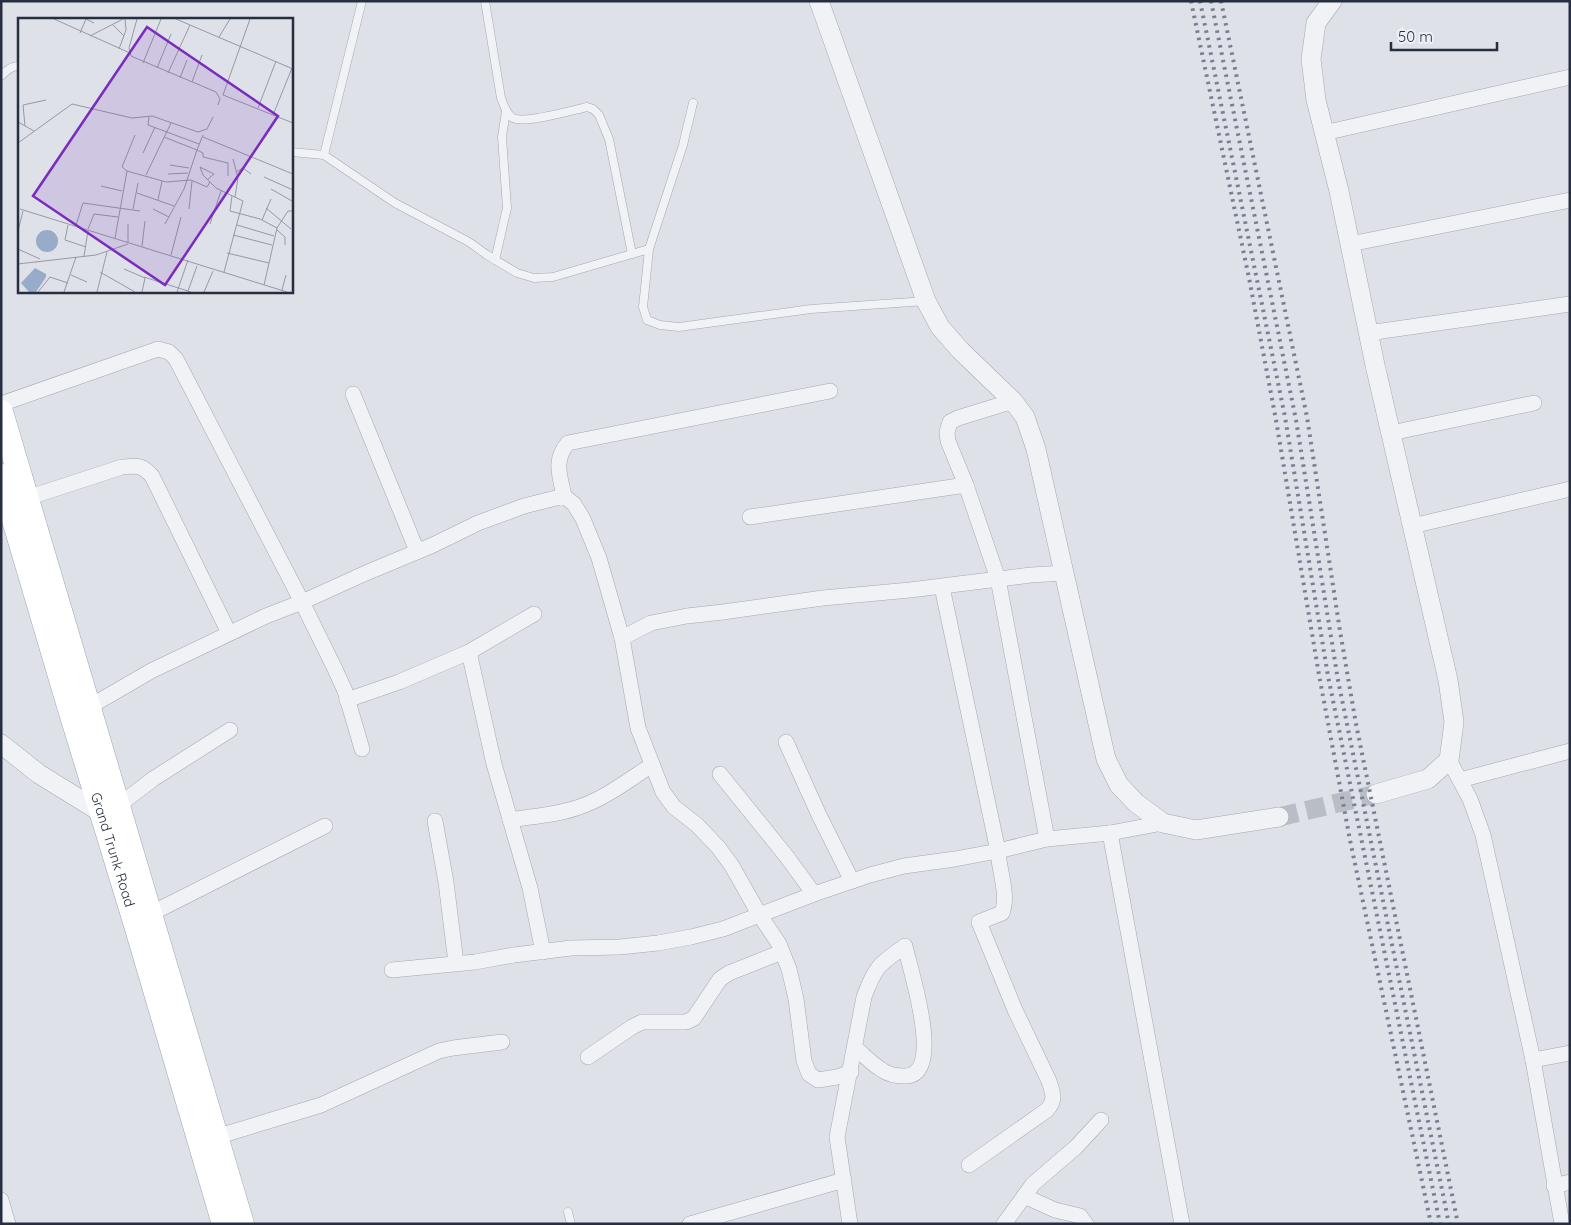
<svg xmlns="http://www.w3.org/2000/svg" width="1571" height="1225" viewBox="0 0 1571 1225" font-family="Quicksand,sans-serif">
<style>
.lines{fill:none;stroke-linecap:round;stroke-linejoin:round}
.tertiary-tunnel{stroke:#b9bdc6;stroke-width:19;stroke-dasharray:19 9;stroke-linecap:butt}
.service-casing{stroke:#a3a8b2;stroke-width:9}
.minor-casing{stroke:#a3a8b2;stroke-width:16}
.tertiary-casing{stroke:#a3a8b2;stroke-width:20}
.primary-casing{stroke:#9da4b4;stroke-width:25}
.service{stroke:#f1f2f6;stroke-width:8}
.minor{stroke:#f1f2f6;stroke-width:15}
.tertiary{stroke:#f1f2f6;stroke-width:19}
.primary{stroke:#fff;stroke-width:24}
.rail{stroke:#777f92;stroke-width:4;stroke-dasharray:2.5 5;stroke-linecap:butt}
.labels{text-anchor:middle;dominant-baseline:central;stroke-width:4.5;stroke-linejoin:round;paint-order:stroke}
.street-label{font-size:14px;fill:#272e3f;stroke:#eef0f6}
.inset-road{fill:none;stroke:#9599a4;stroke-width:1}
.view{fill:#7b2cbf;fill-opacity:0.15;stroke:#7b2cbf;stroke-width:2.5}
.inset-edge{fill:none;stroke:#272e3f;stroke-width:2.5}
</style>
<rect width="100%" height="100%" fill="#dee1e8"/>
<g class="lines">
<!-- tertiary-tunnel -->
<polyline class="tertiary-tunnel" points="1279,817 1376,794"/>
<!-- service casing -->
<g class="service-casing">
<g id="service">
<path d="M485,1L501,98C504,105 506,114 513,118C524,124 573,110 587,107L593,109L599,115L609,139L632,254"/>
<path d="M1,76C6,71 11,66 19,66"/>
<polyline points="693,103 683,145 649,249 643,307 647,320 660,325 679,327 811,309 926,301"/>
<polyline points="291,152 324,155 395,203 469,242 487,255 517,273 534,278 553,277 649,249"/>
<polyline points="324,155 362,1"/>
<polyline points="495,260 507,208 502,137 506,111"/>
<polyline points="568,1212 571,1224"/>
</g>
</g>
<!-- minor casing -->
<g class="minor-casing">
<g id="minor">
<polyline points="1324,133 1570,77"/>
<polyline points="1350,244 1570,200"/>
<polyline points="1368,333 1570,304"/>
<polyline points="353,394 417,551"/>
<polyline points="1013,401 958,418 950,422 947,432 948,441 966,485 998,579 1047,839"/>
<polyline points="1,404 158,349 169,352 176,359 302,602 334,667 345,691 362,749"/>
<polyline points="1391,433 1534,403"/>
<path d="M564,496C560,476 553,460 568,443L830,391"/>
<path d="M27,498L122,467C137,466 141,464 152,476L229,633"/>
<polyline points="750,517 966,485"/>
<polyline points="1412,526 1570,489"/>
<polyline points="622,638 651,623 687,616 723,612 823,598 910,590 1031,575 1064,573"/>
<polyline points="469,652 494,764 530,888 543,952"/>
<polyline points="347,700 399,682 469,652 534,614"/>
<polyline points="89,707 151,671 266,616 302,602 366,573 433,545 478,523 524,506 564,496 574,504 583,519 599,558 622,638 638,728 663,792 674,807 697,825 718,847 732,866 759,914 779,944 789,969 796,999 804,1061 809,1074 818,1080 837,1077 851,1072"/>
<polyline points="786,742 819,815 852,881"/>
<polyline points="1449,760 1470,799 1483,835 1533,1060 1562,1224"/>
<polyline points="720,774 787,857 814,894"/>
<polyline points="1460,780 1570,751"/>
<polyline points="118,806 153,779 230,730"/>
<path d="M510,820C533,816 559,815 582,806C607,797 630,779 652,765"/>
<polyline points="435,821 446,882 456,963"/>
<polyline points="1110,833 1182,1224"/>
<polyline points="150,914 325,826"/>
<polyline points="392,970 475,962 514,955 571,948 620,947 658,943 691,937 723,929 814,894 870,875 904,866 955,859 998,851 942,587"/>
<polyline points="588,1057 632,1027 642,1022 686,1022 694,1018 720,979 729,973 782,952"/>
<polyline points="1533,1060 1570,1053"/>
<polyline points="216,1137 321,1105 439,1051 453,1048 502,1042"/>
<path d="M969,1165L1047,1110C1056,1100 1053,1093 1049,1081L1015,1010L979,922L1002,913C1009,895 999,871 998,851L1047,839L1110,833L1163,823"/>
<polyline points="1554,1186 1570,1182"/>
<polyline points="1024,1196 1055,1210 1080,1216 1086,1224"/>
<polyline points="1,1200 8,1224"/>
<polyline points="690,1224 844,1180"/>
<path d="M850,1224L837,1137L864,997C875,967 879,964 905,946C910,969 946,1078 904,1076C896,1076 889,1075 882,1070C872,1064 864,1055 855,1048"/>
<polyline points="1004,1224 1033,1184 1076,1147 1101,1120"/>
</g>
</g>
<!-- tertiary casing -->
<g class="tertiary-casing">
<g id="tertiary">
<polyline points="819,1 926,301 940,327 960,350 1013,401 1025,417 1036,449 1106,759 1119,785 1136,803 1163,823 1196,830 1279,817"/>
<polyline points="1332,1 1316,23 1311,59 1316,100 1339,191 1375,365 1448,680 1454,722 1449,760 1428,779 1376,794"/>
<polyline points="1,744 39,774 102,813"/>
</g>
</g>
<!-- primary casing -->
<g class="primary-casing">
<g id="primary">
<polyline points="1,412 242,1224"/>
<path id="s1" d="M1,476L69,706L136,925L224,1224"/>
</g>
</g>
<!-- service -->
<use href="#service" class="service"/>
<!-- minor -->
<use href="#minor" class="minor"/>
<!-- tertiary -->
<use href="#tertiary" class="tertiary"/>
<!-- primary -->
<use href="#primary" class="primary"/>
<!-- rail -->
<g class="rail">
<polyline points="1191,1 1249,278 1276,420 1319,675 1350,840 1431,1224"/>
<polyline points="1200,1 1285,417 1328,676 1440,1224"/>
<polyline points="1211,1 1296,420 1338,680 1449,1224"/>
<polyline points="1221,1 1307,417 1340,631 1356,724 1458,1224"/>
</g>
</g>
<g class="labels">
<!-- street labels -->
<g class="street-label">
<text stroke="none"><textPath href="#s1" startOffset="390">Grand Trunk Road</textPath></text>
</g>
</g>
<!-- overview -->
<g transform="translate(18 18)">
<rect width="275" height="275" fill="#dee1e8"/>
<path d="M18 223a11 11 0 1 1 22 0a11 11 0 1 1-22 0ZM17,250L28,256V259L18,274H11L3,265Z" fill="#98acc9"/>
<path class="inset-road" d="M36,1L112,35M119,1L111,30L113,38L198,74L202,81L200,87M158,1L275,51M95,7L106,18M62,15L68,1L76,5M72,18L105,1M201,19L212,1M101,31L108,12L107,1M125,45L143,1M139,50L153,16M150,55L172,7M162,60L169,42M174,64L184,37M205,77L232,1M205,77L275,105M240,90L258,43M255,97L274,50M131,99L130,107L181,126M0,104L16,113M7,108L5,87L28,82M185,117L179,132L185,135V139L210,145V158M146,119L179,132L166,171L147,206M185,119L275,156M0,125L54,86L114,100L134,98L180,114L189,111L195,99M125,135L137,109M215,141L220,160L217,179M152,147L171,150M182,149L185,157L198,170L225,183L206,254M182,149L196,156L189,162M109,153L104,149L117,117M218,154L225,150L233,156M150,156L170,155M128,157L153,105M246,159L275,172M83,168L104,173M253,171L274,183M119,175L156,188M214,178L212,193L242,201L259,210L246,267M140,182L144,163M248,190L273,211M2,191L269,274M115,191L120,165M135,191L151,199M171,191L174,163M244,202L253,181M110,206V224M192,206L203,173M50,207L47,222L68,229M58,207L65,185L122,193M219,207L256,218M259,210L270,193H275M70,211L76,196L100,199M259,212L267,219V227M0,213L5,193M215,217L254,227M97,220L109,153L148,164L173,162L189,169L192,164M124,228L127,203M0,231L22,241M209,235L251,245M153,237L163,199M66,238L70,213M0,246L78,237L110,226M106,251L127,260L124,274M82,254L117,274M53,257L69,264M126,259L173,274M264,272L268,257M170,273L179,248M20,274L32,259L50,265M46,274L58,239M79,274L89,234M159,274L170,242M186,274L195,253"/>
<path class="view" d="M129,9L260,98L147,267L15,178Z"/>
<rect width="275" height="275" class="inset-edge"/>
</g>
<!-- border -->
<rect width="1571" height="1225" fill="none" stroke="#272e3f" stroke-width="5"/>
<!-- scale -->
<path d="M1391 42v8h106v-8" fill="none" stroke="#272e3f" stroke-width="2.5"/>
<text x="1398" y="42" font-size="15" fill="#272e3f" stroke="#eef0f6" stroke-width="4" paint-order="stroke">50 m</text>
</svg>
